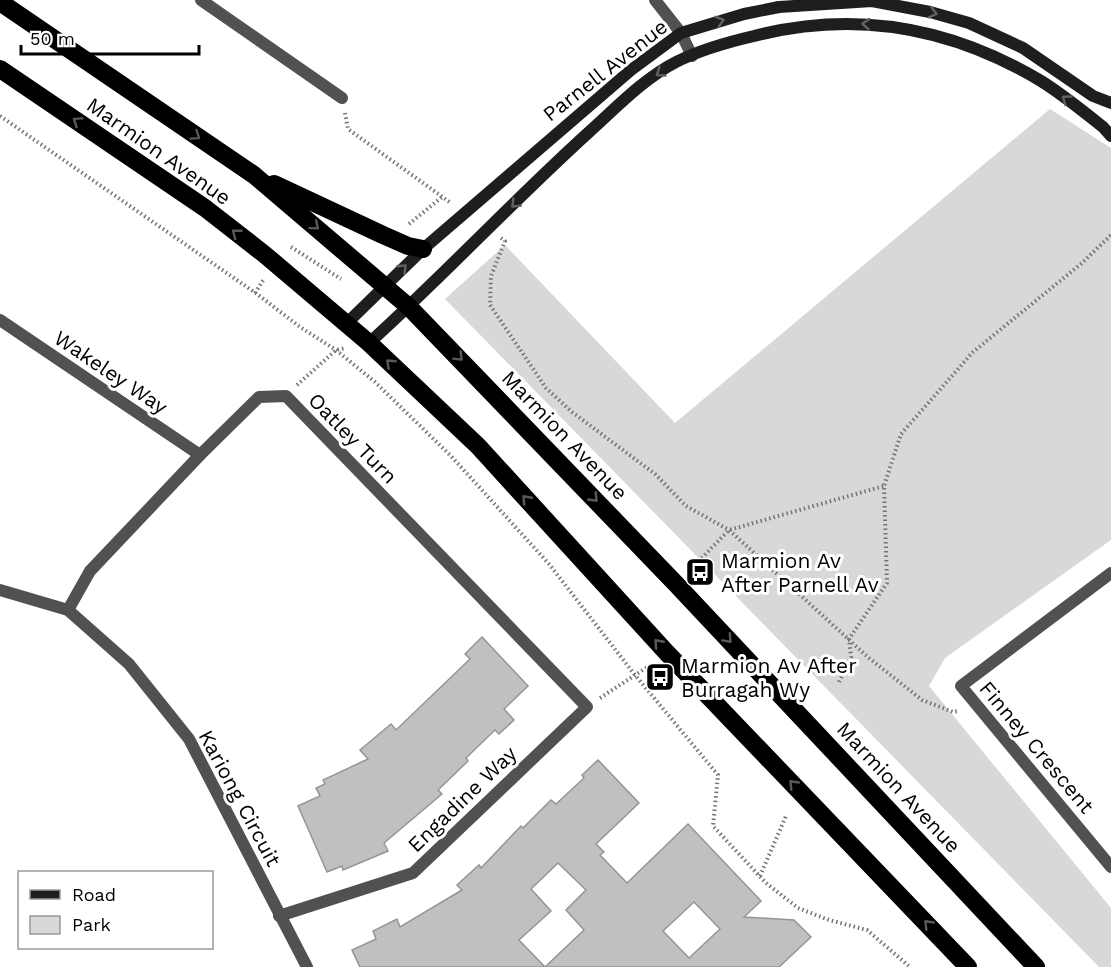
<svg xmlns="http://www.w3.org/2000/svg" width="1111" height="967" viewBox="0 0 1111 967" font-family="'Work Sans',sans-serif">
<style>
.green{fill:#d8d8d8}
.building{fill:#c0c0c0;stroke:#959595;stroke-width:1.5;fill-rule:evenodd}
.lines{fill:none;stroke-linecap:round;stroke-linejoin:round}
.path{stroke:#737373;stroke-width:4;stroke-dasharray:1.5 3;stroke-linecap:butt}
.street{stroke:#515151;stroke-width:12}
.secondary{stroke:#1e1e1e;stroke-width:12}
.highway{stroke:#000;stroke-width:18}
.oneway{stroke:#626262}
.oneway2{stroke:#595959}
.labels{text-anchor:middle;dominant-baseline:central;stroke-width:6;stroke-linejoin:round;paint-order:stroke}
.street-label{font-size:21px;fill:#000;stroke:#fff}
.poi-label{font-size:21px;fill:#000;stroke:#fff;text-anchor:start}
</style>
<rect width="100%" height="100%" fill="#fff"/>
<!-- green -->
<polygon class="green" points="1050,109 1111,148 1111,540 945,658 929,686 1111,908 1111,967 1099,967 445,299 505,245 675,423"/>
<!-- building -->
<g class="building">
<polygon points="482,637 528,686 504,709 514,720 499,734 495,730 466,758 468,761 438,790 442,794 384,843 388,851 343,870 342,866 327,872 298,806 320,796 316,788 325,784 323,780 368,759 360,750 391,724 396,730 470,659 465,654"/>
<path d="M598,760L639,803L596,844L604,852L600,855L627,883L688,824L761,901L744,917L794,920L811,937L779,967H545L584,930L566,910L586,890L558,863L531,889L551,911L519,940L545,967H360L352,950L376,939L373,931L397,919L400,927L462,890L457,885L479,865L481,868L521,826L523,828L551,800L556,804L584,778L582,775ZM694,902L720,929L689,958L663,931Z"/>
</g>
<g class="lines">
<!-- path -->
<g class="path">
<polyline points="345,113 348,129 451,203"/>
<polyline points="0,116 257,294 300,327 336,350 375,382 451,456 549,564 635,675 718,775 713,826 766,883 798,908 829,920 867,930 910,967"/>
<polyline points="409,224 442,197"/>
<polyline points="501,238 505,241 491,276 490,305 546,388 572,412 655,474 686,506 729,530 869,658 922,700 953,712 958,711"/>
<polyline points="291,247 341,279"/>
<polyline points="255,293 264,279"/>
<polyline points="297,385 336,350 345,348"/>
<polyline points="689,571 729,530 884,486"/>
<polyline points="839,682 851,657 849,639 887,583 884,486 901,434 973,352 1082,263 1111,235"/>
<polyline points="600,698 652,664"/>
<polyline points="760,876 786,816"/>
</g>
<!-- street -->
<g class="street">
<polyline points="201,0 342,98"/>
<polyline points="655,0 681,33 692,56"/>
<polyline points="0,320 200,455"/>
<polyline points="1111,573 961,686 1111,867"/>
<polyline points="0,590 68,610 129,664 189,739 307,967"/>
<polyline points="68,610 90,571 200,455 259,397 286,396 587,707 413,873 279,916"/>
</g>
<!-- secondary -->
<g class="secondary">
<polyline points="346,324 423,249 631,70 681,33 744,14 779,7 872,1 930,12 969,23 1023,48 1093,96 1111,103"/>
<path d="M369,343C444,275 513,201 588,133C616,108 643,79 676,62C700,50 728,42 754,36C855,10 951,27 1041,81C1062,94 1083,111 1103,127L1111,136"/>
</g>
<!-- highway -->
<g class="highway">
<polyline points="0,2 254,175 409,307 676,584 1036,967"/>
<polyline points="0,69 205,208 264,254 369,343 478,446 667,653 968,967"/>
<polyline points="274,184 383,235 408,246 423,249"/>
</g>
</g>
<!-- one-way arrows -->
<defs><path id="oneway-chevron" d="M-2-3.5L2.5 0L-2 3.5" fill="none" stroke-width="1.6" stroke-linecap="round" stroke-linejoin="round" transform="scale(1.5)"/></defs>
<g class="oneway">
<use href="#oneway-chevron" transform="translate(933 13) rotate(14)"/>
<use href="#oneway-chevron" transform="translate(720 21) rotate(-17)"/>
<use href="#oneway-chevron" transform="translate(866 24) rotate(-176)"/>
<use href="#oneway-chevron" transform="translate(660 73) rotate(145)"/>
<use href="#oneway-chevron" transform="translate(1066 99) rotate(-144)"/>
<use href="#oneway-chevron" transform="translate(515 204) rotate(135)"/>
<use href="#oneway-chevron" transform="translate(403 268) rotate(-44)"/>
</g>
<g class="oneway2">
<use href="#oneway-chevron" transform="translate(77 121) rotate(-146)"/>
<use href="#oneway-chevron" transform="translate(196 136) rotate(34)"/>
<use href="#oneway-chevron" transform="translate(315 226) rotate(40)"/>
<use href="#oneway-chevron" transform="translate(236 233) rotate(-142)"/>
<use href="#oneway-chevron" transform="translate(459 357) rotate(45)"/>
<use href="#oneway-chevron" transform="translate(390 363) rotate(-137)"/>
<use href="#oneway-chevron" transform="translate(594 498) rotate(46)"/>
<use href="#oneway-chevron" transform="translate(526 499) rotate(-132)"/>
<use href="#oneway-chevron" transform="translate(728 639) rotate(47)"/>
<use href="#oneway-chevron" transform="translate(658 643) rotate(-132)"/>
<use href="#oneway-chevron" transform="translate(793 784) rotate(-134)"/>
<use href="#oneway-chevron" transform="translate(928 924) rotate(-134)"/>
</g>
<!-- icons -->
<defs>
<g id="bus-square" transform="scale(1.5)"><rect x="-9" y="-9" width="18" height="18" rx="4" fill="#000" stroke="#fff"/><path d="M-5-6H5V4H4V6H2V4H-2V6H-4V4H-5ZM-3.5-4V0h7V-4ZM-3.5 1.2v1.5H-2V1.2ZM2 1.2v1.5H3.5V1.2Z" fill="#fff"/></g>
</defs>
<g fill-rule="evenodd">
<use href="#bus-square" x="700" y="572"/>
<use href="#bus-square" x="660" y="677"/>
</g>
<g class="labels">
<!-- street labels -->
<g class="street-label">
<text transform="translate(605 70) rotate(-38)">Parnell Avenue</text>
<text transform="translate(159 151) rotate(35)">Marmion Avenue</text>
<text transform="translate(111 372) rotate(34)">Wakeley Way</text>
<text transform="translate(565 435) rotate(46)">Marmion Avenue</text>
<text transform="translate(353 438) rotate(46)">Oatley Turn</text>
<text transform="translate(1037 747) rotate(50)">Finney Crescent</text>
<text transform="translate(899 787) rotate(47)">Marmion Avenue</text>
<text transform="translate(240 798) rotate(62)">Kariong Circuit</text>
<text transform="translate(462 799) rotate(-44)">Engadine Way</text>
</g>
<!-- poi labels -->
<g class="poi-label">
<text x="721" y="560">Marmion Av<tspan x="721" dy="24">After Parnell Av</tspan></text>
<text x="681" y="665">Marmion Av After<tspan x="681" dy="24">Burragah Wy</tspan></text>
</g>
</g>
<!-- legend -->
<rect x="18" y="871" width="195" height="78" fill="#ffffff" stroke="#999999" stroke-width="1.5"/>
<rect x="30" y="890" width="30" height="9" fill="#1e1e1e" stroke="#999999" stroke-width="1.5"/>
<text x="72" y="901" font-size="18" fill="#000000">Road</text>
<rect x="30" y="916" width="30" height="18" fill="#d8d8d8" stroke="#999999" stroke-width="1.5"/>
<text x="72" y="931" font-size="18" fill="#000000">Park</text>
<!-- scale -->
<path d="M21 45v9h178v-9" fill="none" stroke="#000000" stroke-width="3"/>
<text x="30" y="45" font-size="18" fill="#000000" stroke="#ffffff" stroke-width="4.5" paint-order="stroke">50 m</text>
</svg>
